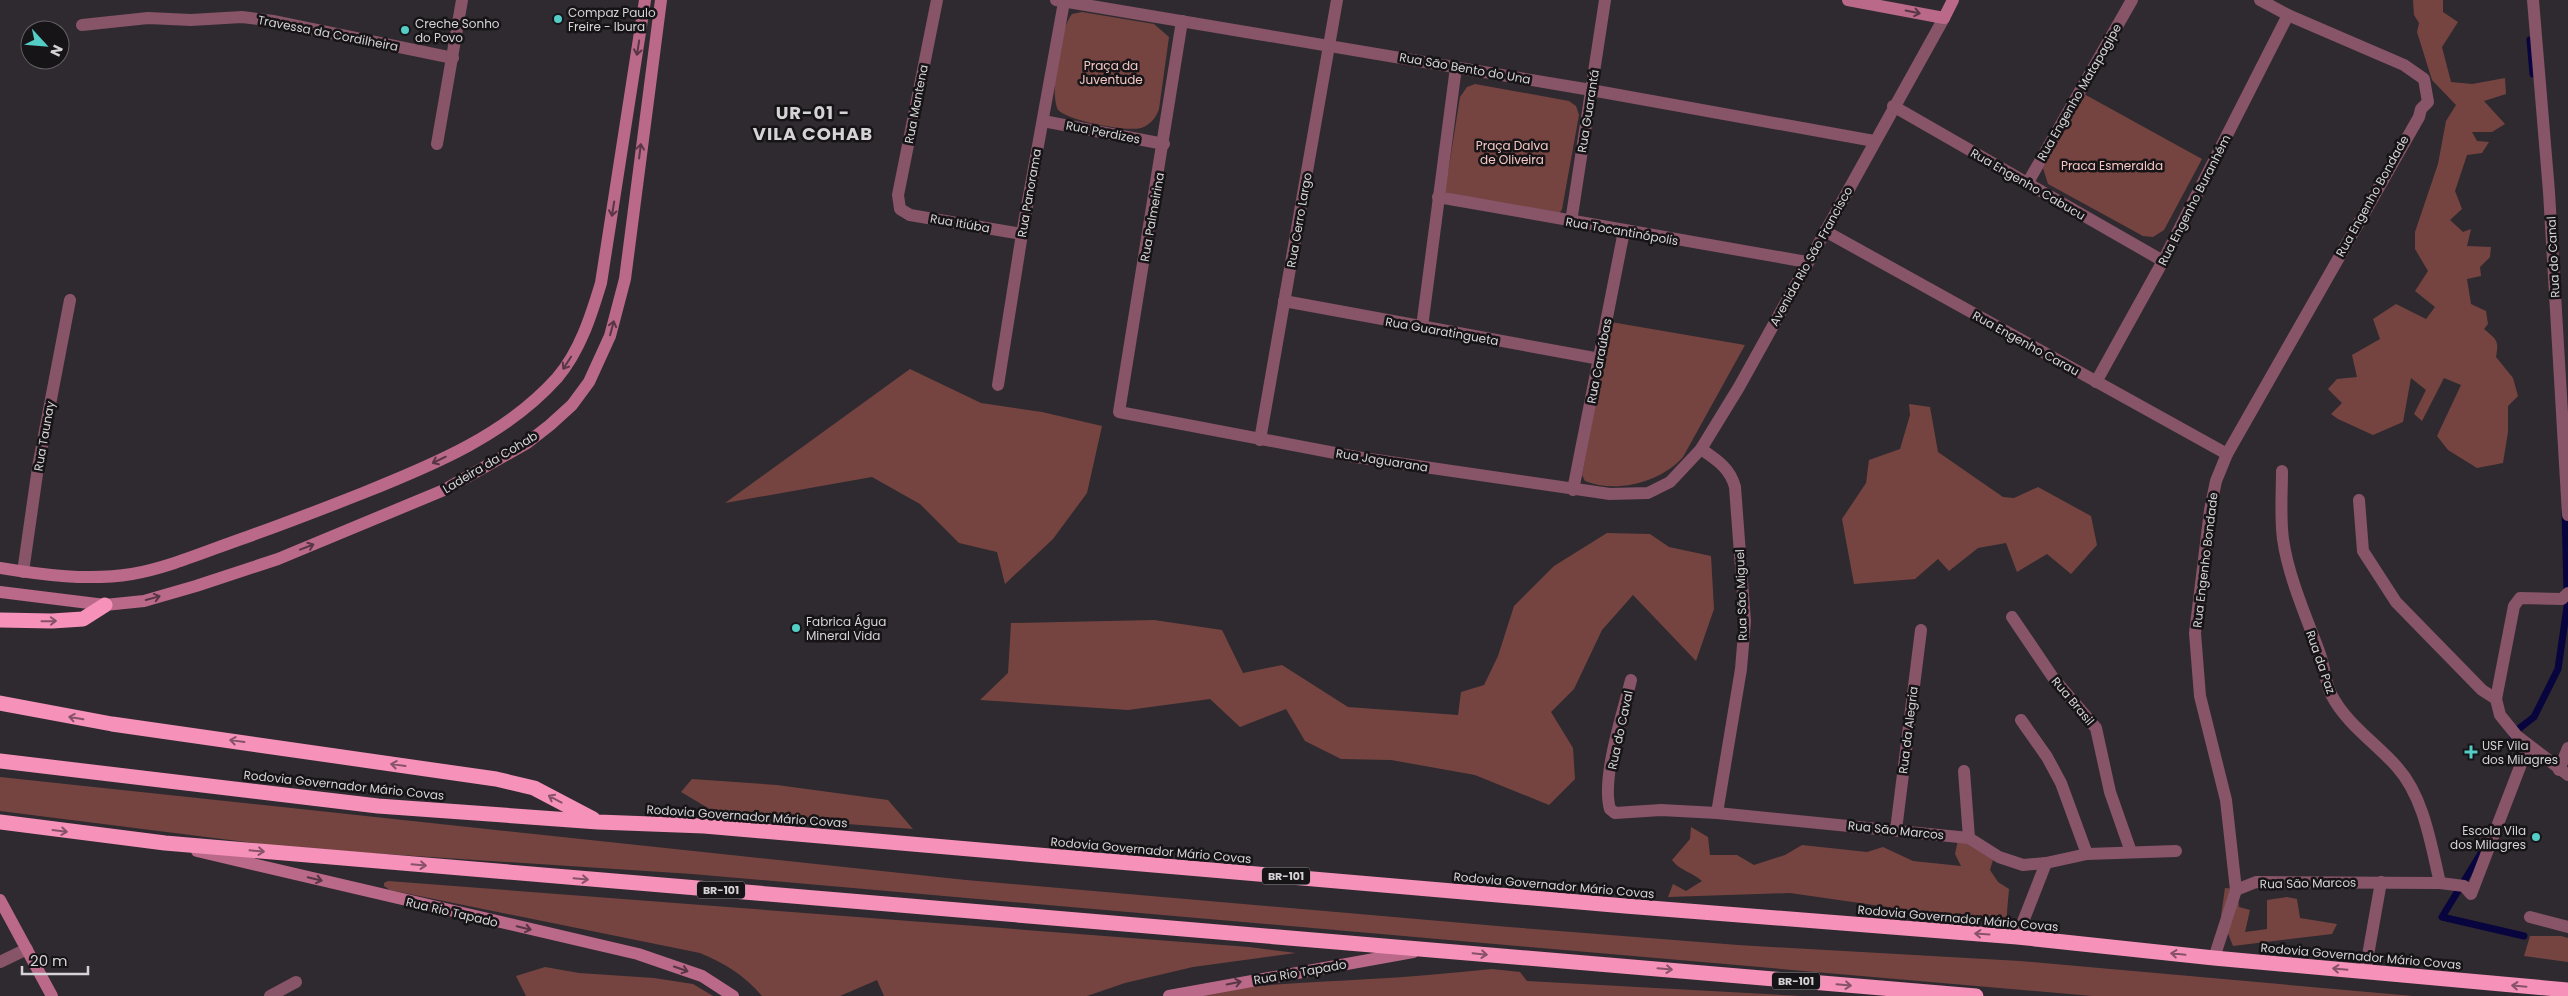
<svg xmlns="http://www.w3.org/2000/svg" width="2568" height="996" viewBox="0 0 2568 996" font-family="Poppins,sans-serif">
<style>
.green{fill:#754441}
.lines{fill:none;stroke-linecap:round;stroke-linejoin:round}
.stream{stroke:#08043d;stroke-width:7}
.street{stroke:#875468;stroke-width:12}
.secondary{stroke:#ba6989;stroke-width:12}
.highway{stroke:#f691b9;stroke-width:15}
.oneway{stroke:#583644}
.oneway2{stroke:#865268}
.poi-dot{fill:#54cdc7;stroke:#161416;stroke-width:2}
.labels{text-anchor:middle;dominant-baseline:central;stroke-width:5;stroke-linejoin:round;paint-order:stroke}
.shield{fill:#161416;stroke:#9c9a9c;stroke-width:1}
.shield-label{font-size:11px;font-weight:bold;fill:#d6d3d6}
.poi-label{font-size:12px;fill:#d6d3d6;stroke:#161416;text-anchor:start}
.street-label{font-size:12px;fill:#d6d3d6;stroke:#161416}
.park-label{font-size:12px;fill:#f5c7c4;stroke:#161416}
.district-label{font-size:18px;font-weight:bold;letter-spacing:1px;fill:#d6d3d6;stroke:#161416}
</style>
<rect width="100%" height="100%" fill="#2f2a2f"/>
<!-- green -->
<g class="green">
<path d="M2413,0H2443V12L2458,22L2442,47L2451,82L2472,84L2505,78L2506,94L2484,101L2505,124L2492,132H2472L2477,141L2489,142L2482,153L2467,155L2455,191L2462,209L2450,220L2463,232L2471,229L2467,246L2491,247L2490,257L2480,267L2481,276L2467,279L2471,304L2486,311L2488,324L2484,329C2497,340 2499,340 2496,357L2513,378L2518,396L2508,406V432L2503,463L2477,468L2448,450L2437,436L2461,385L2444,378L2422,421L2414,414L2426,390L2411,378L2403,422L2373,435L2338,419L2331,414L2342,403L2328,389L2337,379L2357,377L2352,355L2380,339L2373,319L2396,304L2426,319L2435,307L2415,291L2428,271L2415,249V232L2438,164L2446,121L2456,105L2432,80L2417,32L2419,23L2414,15Z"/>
<path d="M1082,12L1154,24L1169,37L1159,109C1156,118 1150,125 1141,128C1126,132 1069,121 1058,110C1049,93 1060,28 1072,14Z"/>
<polygon points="1475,84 1569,101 1576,106 1579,115 1562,209 1558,216 1445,192 1460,97 1467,87"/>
<polygon points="2084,94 2202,159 2164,230 2153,237 2143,236 2048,184 2043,168"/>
<path d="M1611,322L1745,345L1683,457C1661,482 1616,494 1585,481L1582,475Z"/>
<polygon points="910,369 981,403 1042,412 1102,426 1087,493 1053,539 1005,584 997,552 959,543 920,504 872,477 725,503"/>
<polygon points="1909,404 1930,407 1938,452 2003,497 2014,498 2038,487 2091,516 2097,545 2071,574 2047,554 2017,572 2006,543 1978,548 1949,571 1938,559 1915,579 1854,584 1842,519 1866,483 1869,460 1900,449 1910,415"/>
<polygon points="1607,533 1650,534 1669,547 1711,556 1714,609 1696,661 1633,595 1602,630 1574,689 1551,712 1573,748 1575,779 1549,805 1475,775 1391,760 1341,759 1305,741 1286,709 1240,727 1210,699 1128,710 980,700 1008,673 1011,623 1154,620 1222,630 1243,673 1282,665 1348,707 1458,715 1461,692 1484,685 1498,656 1514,606 1554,566"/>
<polygon points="0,777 966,880 1509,927 1738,945 2020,961 2413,996 2092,996 692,874 293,848 0,811"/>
<polygon points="692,779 777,785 888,800 913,829 718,814 681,792"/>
<path d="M1691,827L1708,837L1710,855H1737L1754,865L1785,855L1802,845L1867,852L1883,847L1913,861L1961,866L1955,854L1959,835L1993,860L1990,870L1998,882L2009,889L2006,924L1790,893L1668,897L1673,884L1686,891L1702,881C1692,872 1680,871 1672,860L1690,839Z"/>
<path d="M388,881L1249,947L1296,953L1193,967L1125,983L1087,996H884L877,980L840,996H762C745,976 725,963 700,953L390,890L384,886V883Z"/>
<polygon points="2225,888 2237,889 2239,907 2250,910 2245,932 2267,929 2267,900 2287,897 2297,899 2300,918 2337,924 2332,934 2233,946 2221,916"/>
<polygon points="2530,936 2561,936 2568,938 2568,962 2524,956"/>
<polygon points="545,967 579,973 654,978 693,984 713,996 526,996 516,976"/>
<path d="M1492,969L1520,972L1527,981L1802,996H1195C1253,983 1311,983 1370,979C1410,977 1451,973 1492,969Z"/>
</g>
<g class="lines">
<!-- stream -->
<g class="stream">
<polyline points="2530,40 2533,74"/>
<polyline points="2565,511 2567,592"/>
<polyline points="2518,758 2520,753 2512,734 2534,717 2558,669 2568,600"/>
<polyline points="2483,850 2442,917 2524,936"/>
</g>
<!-- street -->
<g class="street">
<polyline points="937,0 898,195 900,209 910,215 1022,234"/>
<polyline points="1056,0 1591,90 1874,141"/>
<polyline points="2533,0 2549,192 2568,515"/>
<polyline points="1182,21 1119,412 1356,457 1610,494 1648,493 1670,482 1701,449 1739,387 1944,18"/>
<polyline points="82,25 148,18 191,20 242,17 273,21 453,58"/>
<polyline points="1893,106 2163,261"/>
<polyline points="1043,121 1164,144"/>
<polyline points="437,144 462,0"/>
<polyline points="2027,184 2132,0"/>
<polyline points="1438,197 1807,262"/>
<polyline points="1571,222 1605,0"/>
<polyline points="1825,231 2227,454"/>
<polyline points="1284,301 1600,359"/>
<polyline points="1422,327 1456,67"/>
<polyline points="2096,382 2163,261 2288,15"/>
<polyline points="998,385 1022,234 1064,2"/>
<polyline points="1260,440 1337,0"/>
<path d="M1701,449C1717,460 1730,468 1735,487L1745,621L1741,669L1717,813"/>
<path d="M2282,471C2282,493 2280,517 2283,539C2288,576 2307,619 2320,654C2325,668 2325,682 2331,694C2346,724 2376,743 2397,767C2424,797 2431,845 2440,883"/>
<polyline points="1573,490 1624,231"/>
<polyline points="2359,500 2363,551 2396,602 2482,690 2496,699 2500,715 2517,736 2568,775"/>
<polyline points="23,572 38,467 70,300"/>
<polyline points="2012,617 2054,679 2096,728 2110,792 2131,852"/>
<path d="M1631,680C1623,712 1601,779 1610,809L1615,813L1661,810L1717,813L1969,838L1999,857L2023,865L2046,863L2087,854L2176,851"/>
<polyline points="2496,699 2514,606 2520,598 2562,599 2568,593"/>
<polyline points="2021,720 2047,757 2061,783 2087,854"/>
<polyline points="2559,770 2568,748"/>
<polyline points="1964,771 1969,838"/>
<polyline points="1896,830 1921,630"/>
<polyline points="2236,890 2256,882 2440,883 2464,886 2471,894 2528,746"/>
<polyline points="2530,917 2568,927"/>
<polyline points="2017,937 2046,863"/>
<polyline points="2214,958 2236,890 2226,800 2200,696 2195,633 2210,510 2216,481 2227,454 2419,117 2421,109 2428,102 2424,79 2404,65 2288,15 2260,0"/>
<polyline points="0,962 27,949"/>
<polyline points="2365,972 2381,882"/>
<polyline points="270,996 296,982"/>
</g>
<!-- secondary -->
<g class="secondary">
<polyline points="1848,0 1944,18 1953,0"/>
<path d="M0,568C42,575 89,581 132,574C171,567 209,550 247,537C286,523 325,508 363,493C433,465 506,435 557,378C580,351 591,316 601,283L645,0"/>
<polyline points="0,592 105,605 144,601 196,586 278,559 444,490 527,443 550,425 572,405 589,382 610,336 625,279 661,0"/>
<polyline points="197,851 638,954 702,976 733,996"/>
<polyline points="0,900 52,996"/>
<polyline points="1169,996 1413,952"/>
</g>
<!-- highway -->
<g class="highway">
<polyline points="0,620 52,621 83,619 105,605"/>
<polyline points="0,703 112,724 496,779 534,788 593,819"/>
<polyline points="0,761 378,806 598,822 704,826 1625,906 2017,937 2214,958 2568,990"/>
<polyline points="0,822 165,843 1976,996"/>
</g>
</g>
<!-- one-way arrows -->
<defs><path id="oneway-shaft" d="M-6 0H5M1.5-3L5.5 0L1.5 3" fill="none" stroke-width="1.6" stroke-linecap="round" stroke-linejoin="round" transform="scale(1.25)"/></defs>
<g class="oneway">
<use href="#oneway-shaft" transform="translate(1913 12) rotate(11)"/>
<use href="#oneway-shaft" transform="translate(638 48) rotate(99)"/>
<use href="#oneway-shaft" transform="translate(640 151) rotate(-83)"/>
<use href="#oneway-shaft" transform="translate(613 209) rotate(99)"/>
<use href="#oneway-shaft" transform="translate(612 328) rotate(-75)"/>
<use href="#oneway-shaft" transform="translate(567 363) rotate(123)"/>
<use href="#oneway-shaft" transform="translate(439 460) rotate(154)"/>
<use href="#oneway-shaft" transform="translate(307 547) rotate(-21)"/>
<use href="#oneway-shaft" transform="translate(153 598) rotate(-15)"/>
<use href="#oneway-shaft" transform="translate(315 879) rotate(13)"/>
<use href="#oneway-shaft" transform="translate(524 928) rotate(13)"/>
<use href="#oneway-shaft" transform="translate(681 969) rotate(19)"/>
<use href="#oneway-shaft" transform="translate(1234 983) rotate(-11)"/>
</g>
<g class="oneway2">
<use href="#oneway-shaft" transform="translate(49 621) rotate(-1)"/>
<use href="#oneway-shaft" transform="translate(76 718) rotate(-170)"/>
<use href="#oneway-shaft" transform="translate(237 741) rotate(-172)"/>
<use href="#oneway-shaft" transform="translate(398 765) rotate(-172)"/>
<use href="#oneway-shaft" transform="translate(555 799) rotate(-152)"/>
<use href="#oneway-shaft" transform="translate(60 831) rotate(7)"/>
<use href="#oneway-shaft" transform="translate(257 851) rotate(5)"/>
<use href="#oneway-shaft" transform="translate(419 865) rotate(5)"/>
<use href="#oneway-shaft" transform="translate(581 879) rotate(5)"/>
<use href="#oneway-shaft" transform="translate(1982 934) rotate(-176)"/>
<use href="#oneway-shaft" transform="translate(1480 954) rotate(6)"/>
<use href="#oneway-shaft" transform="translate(2178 954) rotate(-174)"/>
<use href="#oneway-shaft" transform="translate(1665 969) rotate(5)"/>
<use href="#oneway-shaft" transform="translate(2340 969) rotate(-175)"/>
<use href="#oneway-shaft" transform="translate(1844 985) rotate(5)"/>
<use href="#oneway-shaft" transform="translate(2519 986) rotate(-175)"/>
</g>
<!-- markers -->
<g class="poi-dot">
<circle cx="558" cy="19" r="5"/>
<circle cx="405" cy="30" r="5"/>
<circle cx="796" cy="628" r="5"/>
<path d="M2468.5 744.5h5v5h5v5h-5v5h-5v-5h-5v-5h5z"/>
<circle cx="2536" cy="837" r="5"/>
</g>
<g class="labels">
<!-- shield labels -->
<g class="shield">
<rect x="1262" y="867.5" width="48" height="17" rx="4"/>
<rect x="697" y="881.5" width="48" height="17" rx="4"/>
<rect x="1772" y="972.5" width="48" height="17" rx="4"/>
</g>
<g class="shield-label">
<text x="1286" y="876">BR-101</text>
<text x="721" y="890">BR-101</text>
<text x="1796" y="981">BR-101</text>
</g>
<!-- poi labels -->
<g class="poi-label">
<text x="568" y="12">Compaz Paulo<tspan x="568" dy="14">Freire - Ibura</tspan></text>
<text x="415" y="23">Creche Sonho<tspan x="415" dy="14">do Povo</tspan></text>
<text x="806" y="621">Fabrica Água<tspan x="806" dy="14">Mineral Vida</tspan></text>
<text x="2482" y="745">USF Vila<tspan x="2482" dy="14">dos Milagres</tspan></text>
<text x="2526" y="830" text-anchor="end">Escola Vila<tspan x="2526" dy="14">dos Milagres</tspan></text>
</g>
<!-- street labels -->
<g class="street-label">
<text transform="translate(328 33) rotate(11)">Travessa da Cordilheira</text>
<text transform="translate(1465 68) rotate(10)">Rua São Bento do Una</text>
<text transform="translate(2079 92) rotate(-60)">Rua Engenho Matapagipe</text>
<text transform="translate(916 104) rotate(-79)">Rua Mantena</text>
<text transform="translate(1588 111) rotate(-81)">Rua Guarantá</text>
<text transform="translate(1103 132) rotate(11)">Rua Perdizes</text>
<text transform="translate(2028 184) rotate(30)">Rua Engenho Cabucu</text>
<text transform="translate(1029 193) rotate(-80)">Rua Panorama</text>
<text transform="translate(2372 196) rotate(-61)">Rua Engenho Bondade</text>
<text transform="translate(2194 200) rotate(-63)">Rua Engenho Buranhém</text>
<text transform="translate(1152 217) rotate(-80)">Rua Palmeirina</text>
<text transform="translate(1299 220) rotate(-80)">Rua Cerro Largo</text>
<text transform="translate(960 223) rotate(10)">Rua Itiúba</text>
<text transform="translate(1622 231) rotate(10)">Rua Tocantinópolis</text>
<text transform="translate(1811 256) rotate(-61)">Avenida Rio São Francisco</text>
<text transform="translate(2553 257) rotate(-93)">Rua do Canal</text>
<text transform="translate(1442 331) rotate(10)">Rua Guaratingueta</text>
<text transform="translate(2026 343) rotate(29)">Rua Engenho Carau</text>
<text transform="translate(1599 361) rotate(-79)">Rua Caraúbas</text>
<text transform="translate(44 436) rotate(-80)">Rua Taunay</text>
<text transform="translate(1382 460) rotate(9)">Rua Jaguarana</text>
<text transform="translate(490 462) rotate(-31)">Ladeira da Cohab</text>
<text transform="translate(2205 560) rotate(-83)">Rua Engenho Bondade</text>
<text transform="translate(1741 595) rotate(-92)">Rua São Miguel</text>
<text transform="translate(2321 662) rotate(71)">Rua da Paz</text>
<text transform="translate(2073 701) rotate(50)">Rua Brasil</text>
<text transform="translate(1620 730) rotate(-78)">Rua do Caval</text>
<text transform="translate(1908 730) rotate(-83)">Rua da Alegria</text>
<text transform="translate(344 785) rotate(6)">Rodovia Governador Mário Covas</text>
<text transform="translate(747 816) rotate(4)">Rodovia Governador Mário Covas</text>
<text transform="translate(1896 830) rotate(6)">Rua São Marcos</text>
<text transform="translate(1151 850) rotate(5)">Rodovia Governador Mário Covas</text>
<text transform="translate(2308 883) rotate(-1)">Rua São Marcos</text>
<text transform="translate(1554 885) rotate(5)">Rodovia Governador Mário Covas</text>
<text transform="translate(452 912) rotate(13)">Rua Rio Tapado</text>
<text transform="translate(1958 918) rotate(5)">Rodovia Governador Mário Covas</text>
<text transform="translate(2361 956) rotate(5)">Rodovia Governador Mário Covas</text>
<text transform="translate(1300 972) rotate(-10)">Rua Rio Tapado</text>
</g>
<!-- park labels -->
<g class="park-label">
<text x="1111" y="65">Praça da<tspan x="1111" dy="14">Juventude</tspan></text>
<text x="1512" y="145">Praça Dalva<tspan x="1512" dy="14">de Oliveira</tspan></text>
<text x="2112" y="165">Praca Esmeralda</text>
</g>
<!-- district labels -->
<g class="district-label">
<text x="813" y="112">UR-01 -<tspan x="813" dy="21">VILA COHAB</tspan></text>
</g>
</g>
<!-- north arrow -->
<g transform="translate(45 45) rotate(116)"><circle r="24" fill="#161416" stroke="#636063"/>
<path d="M0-4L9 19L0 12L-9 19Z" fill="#54cdc7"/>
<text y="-8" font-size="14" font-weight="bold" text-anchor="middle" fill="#d6d3d6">N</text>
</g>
<!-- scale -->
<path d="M22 966v8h66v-8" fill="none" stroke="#d6d3d6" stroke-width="2.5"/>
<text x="30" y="966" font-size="15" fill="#d6d3d6" stroke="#161416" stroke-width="4" paint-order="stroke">20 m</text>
</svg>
